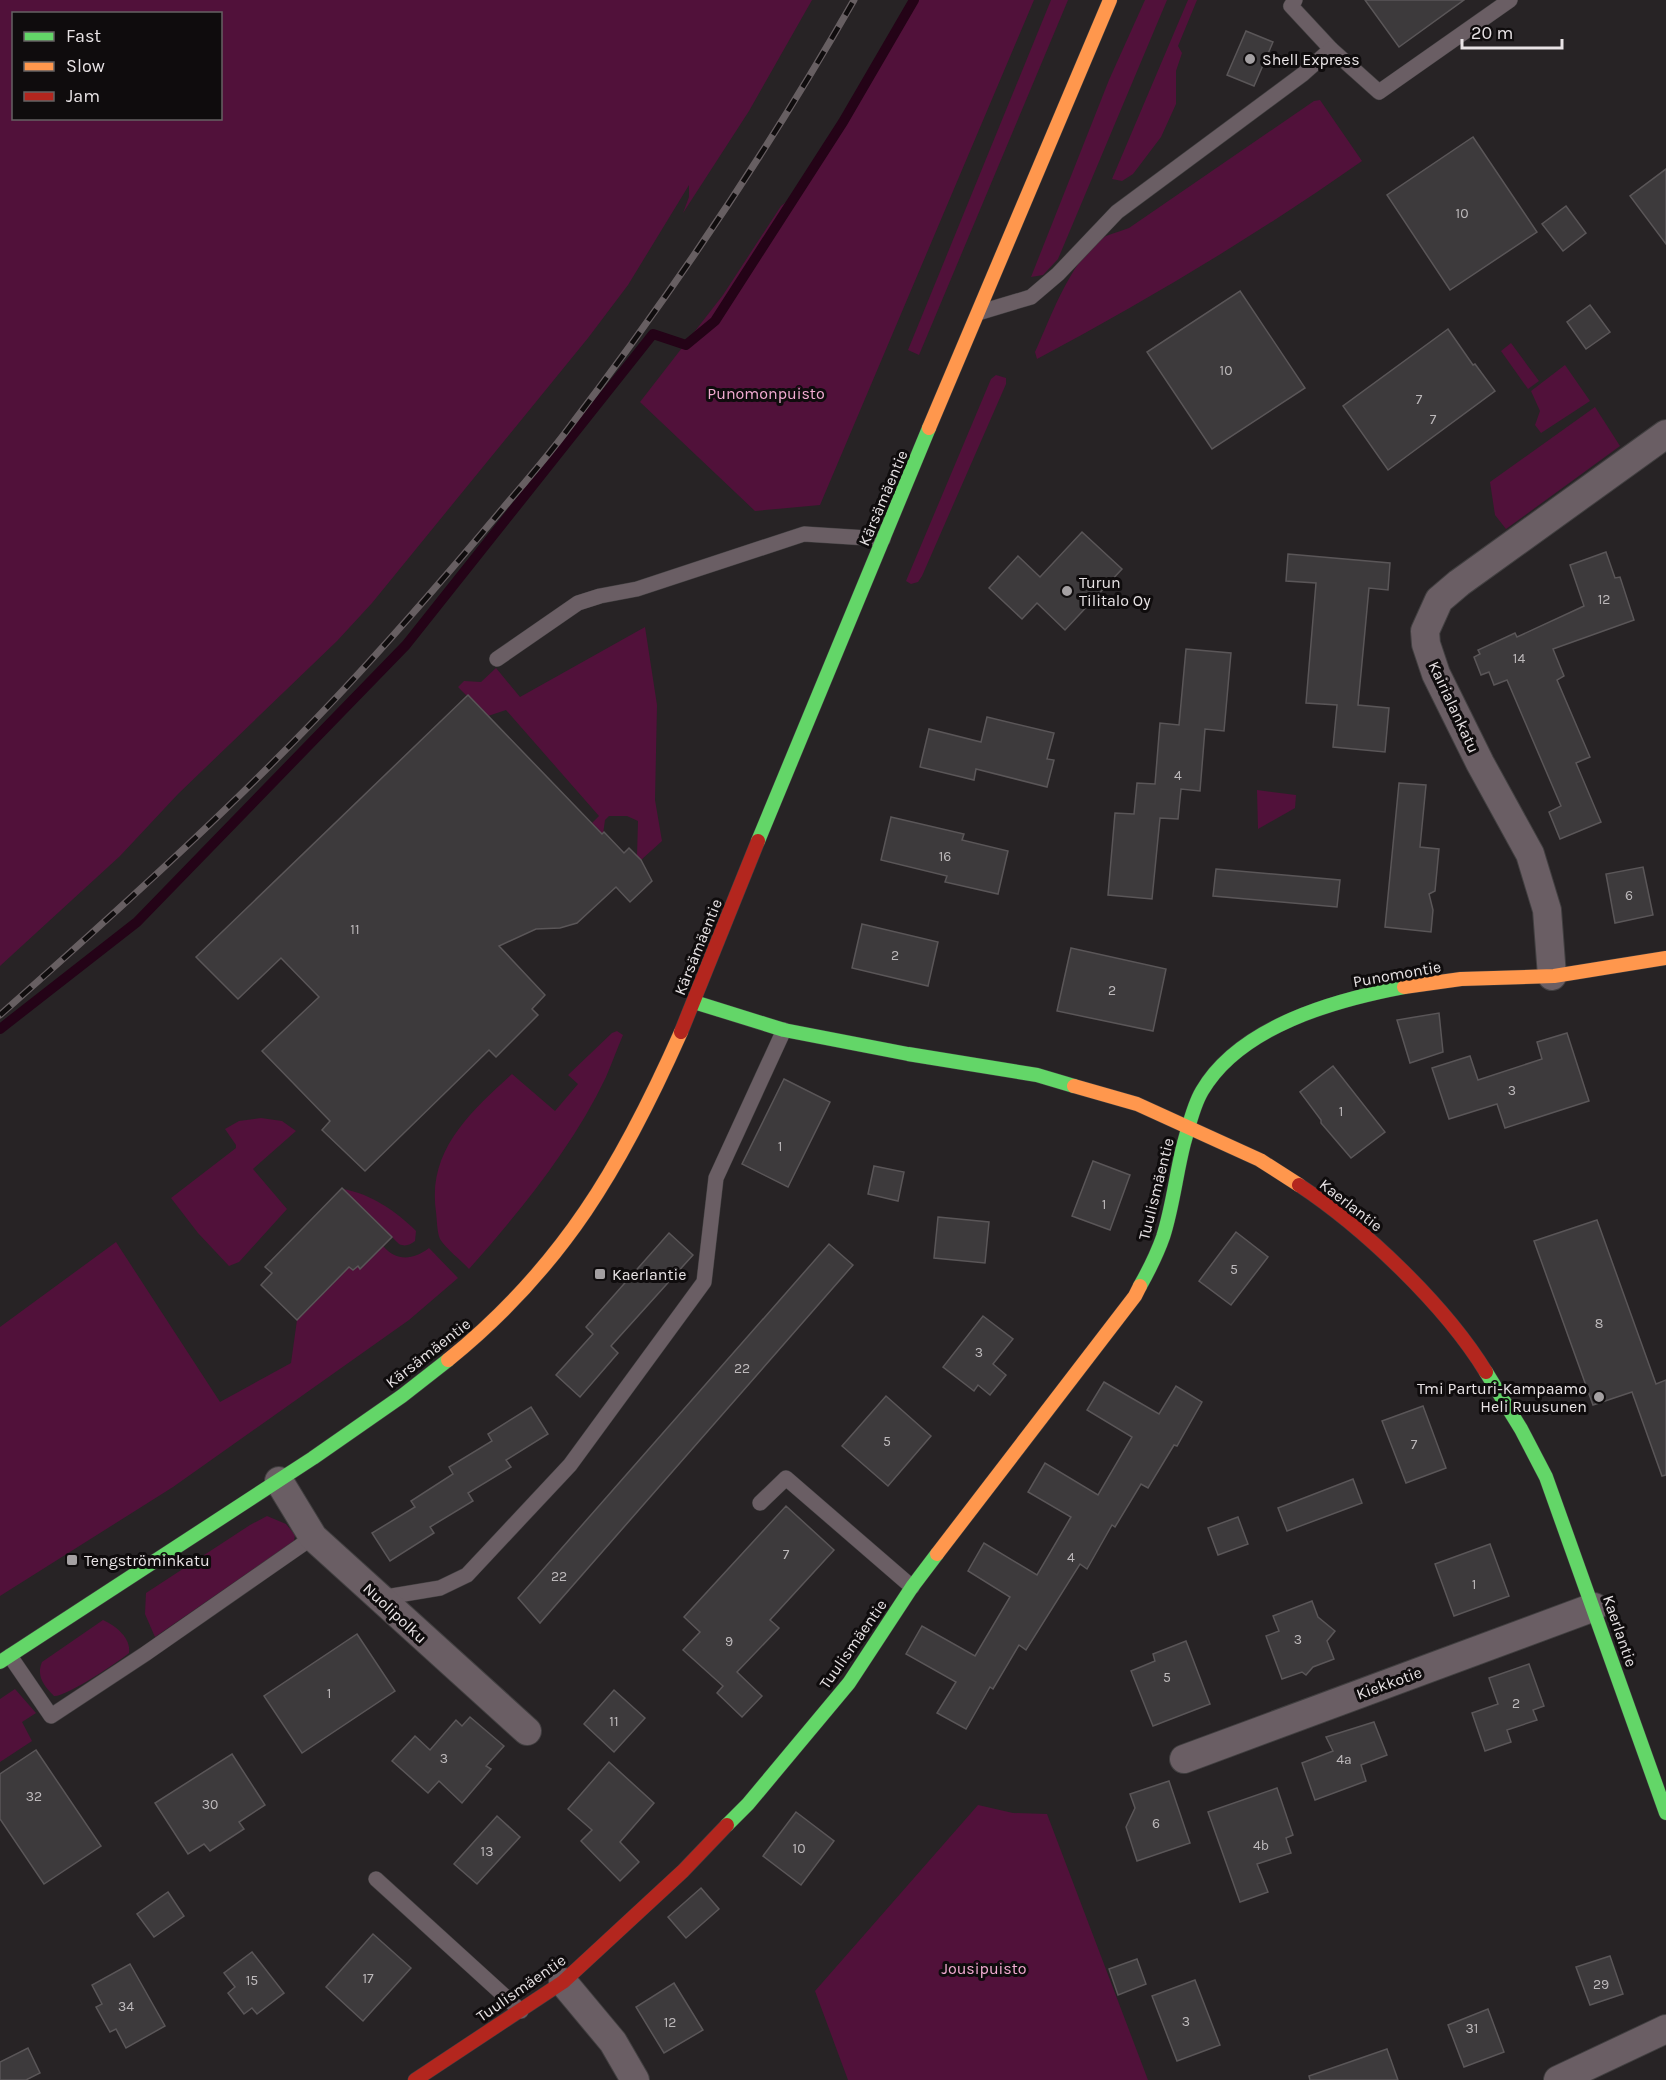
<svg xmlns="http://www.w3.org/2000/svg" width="1666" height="2080" viewBox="0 0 1666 2080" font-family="Karla,sans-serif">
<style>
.green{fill:#51113a;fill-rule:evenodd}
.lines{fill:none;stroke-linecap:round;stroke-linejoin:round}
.stream{stroke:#240317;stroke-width:10}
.building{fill:#3d3a3c;stroke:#5a5658;stroke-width:1.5}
.lane-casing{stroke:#413f40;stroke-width:16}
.street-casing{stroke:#413f40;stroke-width:30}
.fast-casing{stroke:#413f40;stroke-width:15}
.slow-casing{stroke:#413f40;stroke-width:15}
.jam-casing{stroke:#413f40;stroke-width:15}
.lane{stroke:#6a5e64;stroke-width:15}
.street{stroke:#6a5e64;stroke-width:28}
.fast{stroke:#63d668;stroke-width:14}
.slow{stroke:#ff974d;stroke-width:14}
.jam{stroke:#b3261e;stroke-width:14}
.rail-casing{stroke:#675f62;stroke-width:7}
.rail{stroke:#0f0c0d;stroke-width:4.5;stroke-dasharray:14;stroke-linecap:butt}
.poi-dot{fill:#a4a0a2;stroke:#0f0c0d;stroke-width:2}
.labels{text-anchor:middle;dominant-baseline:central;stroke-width:6;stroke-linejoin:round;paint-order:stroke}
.number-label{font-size:14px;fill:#bdb9bb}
.poi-label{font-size:16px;fill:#e8e3e5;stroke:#0f0c0d;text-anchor:start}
.park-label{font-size:16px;fill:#f3acd2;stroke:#0f0c0d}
.street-label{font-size:16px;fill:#e8e3e5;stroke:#0f0c0d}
</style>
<rect width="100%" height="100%" fill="#272325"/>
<!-- green -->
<g class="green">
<path d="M0,0H812L749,111L683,213L689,197V185L628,285L588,338L372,603L337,641L178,794L120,856L0,966ZM14,14H220V118H14Z"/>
<polygon points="916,0 1034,0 820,505 755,511 640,402 723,295 781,206 793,197 818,159 847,124"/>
<polygon points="1051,0 1068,0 919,355 908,350"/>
<polygon points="1145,0 1167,0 1058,259 1043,275 1031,277 1109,80"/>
<polygon points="1188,0 1197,0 1178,46 1182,53 1176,71 1176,104 1161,137 1133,174 1122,181 1112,179"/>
<path d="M1320,100L1362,161C1258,234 1150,299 1037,359L1035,352C1051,317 1072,256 1106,236C1113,233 1122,231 1129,228L1314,101Z"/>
<polygon points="1511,343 1539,381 1528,389 1501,351"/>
<polygon points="1565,365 1590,401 1541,433 1535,425 1540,411 1531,391"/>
<polygon points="996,375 1006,378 1006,384 922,576 918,582 911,584 906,581 991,379"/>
<polygon points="1595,407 1620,446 1506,529 1495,515 1490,482"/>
<polygon points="645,627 657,705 655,800 662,841 641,860 637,856 638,821 627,816 609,816 605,820 603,834 592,823 599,816 506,710 488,716 468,695 467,696 458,687 464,681 481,682 496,668 520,697"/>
<polygon points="1257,790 1296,795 1295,808 1258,829"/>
<path d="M617,1031L623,1035C617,1049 612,1063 606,1077C572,1148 521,1210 469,1269C462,1261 445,1248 440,1239C437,1232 437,1220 436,1212C427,1150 471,1112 512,1074L555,1111L578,1084L568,1075L612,1033Z"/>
<polygon points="261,1118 282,1121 296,1131 253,1169 287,1209 239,1262 229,1266 198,1233 171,1198 236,1148 236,1145 225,1129 239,1121"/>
<path d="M343,1189C371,1194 396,1211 416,1231L415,1241C410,1245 405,1247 399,1244Z"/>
<path d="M116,1242L220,1402L291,1363L297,1320L349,1267L353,1270L358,1266L360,1269L383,1246C397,1262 413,1260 429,1248L458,1278L409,1320L173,1487L0,1596V1327Z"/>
<polygon points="267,1516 286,1524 295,1535 294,1541 155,1637 145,1614 146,1593 250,1525"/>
<path d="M103,1620C116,1626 131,1638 129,1653C118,1662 66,1697 54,1696C44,1686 36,1676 42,1662Z"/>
<polygon points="15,1689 36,1713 22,1722 32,1741 0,1762 0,1699"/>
<polygon points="978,1805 1013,1813 1047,1814 1148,2080 848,2080 815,1991"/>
</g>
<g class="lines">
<!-- stream -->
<polyline class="stream" points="0,1029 137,922 406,645 653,334 686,345 715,321 843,122 914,0"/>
</g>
<!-- building -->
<g class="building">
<polygon points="1365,0 1464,0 1399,47"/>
<polygon points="1246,31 1273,42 1254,86 1227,75"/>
<polygon points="1473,137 1537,232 1450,290 1387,195"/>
<polygon points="1666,169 1666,244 1630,196"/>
<polygon points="1566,206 1586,233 1563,251 1542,224"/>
<polygon points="1240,291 1305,388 1212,449 1147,352"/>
<polygon points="1590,305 1610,332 1586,349 1567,322"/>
<polygon points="1448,329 1473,365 1475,364 1495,391 1388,470 1343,406"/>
<polygon points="1082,532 1122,569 1065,630 1037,603 1022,619 989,588 1018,556 1040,577"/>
<polygon points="1606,552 1615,578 1620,577 1634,620 1553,649 1564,676 1557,680 1590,757 1576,763 1601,822 1560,839 1549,812 1561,806 1507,680 1494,685 1489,672 1481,675 1474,657 1480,654 1478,650 1515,633 1517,637 1584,606 1570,565"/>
<polygon points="1288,554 1390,563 1388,590 1369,588 1358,705 1389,708 1385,752 1333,747 1337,705 1306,703 1316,583 1286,581"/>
<polygon points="1186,649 1231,653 1224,731 1205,729 1200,791 1181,789 1178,819 1160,818 1152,899 1108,895 1115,813 1134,814 1137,783 1155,784 1160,723 1179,725"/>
<polygon points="468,695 602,834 604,832 624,853 629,848 641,860 652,881 630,902 616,887 577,923 560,928 536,929 499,946 545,995 532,1009 538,1015 496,1057 489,1050 365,1171 322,1130 330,1121 262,1051 319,997 281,958 238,999 196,957"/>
<polygon points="987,717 1054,733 1047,759 1054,760 1047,787 976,769 974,780 920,767 929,729 981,742"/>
<polygon points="1399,783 1426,785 1420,847 1439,849 1435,891 1429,894 1433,910 1431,932 1385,927"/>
<polygon points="891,817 964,834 962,840 1008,851 998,894 945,882 947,876 881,860"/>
<polygon points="1643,867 1653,915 1615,923 1606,874"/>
<polygon points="1216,869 1340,880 1337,907 1213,896"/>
<polygon points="862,924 938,942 928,986 852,968"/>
<polygon points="1071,948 1166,969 1153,1031 1057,1011"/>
<polygon points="1439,1013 1443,1052 1410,1063 1397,1020"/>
<polygon points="1567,1033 1589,1101 1505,1128 1497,1104 1449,1119 1432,1068 1470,1056 1478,1080 1542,1059 1537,1042"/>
<polygon points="1333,1066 1385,1132 1351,1158 1321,1123 1321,1120 1300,1092"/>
<polygon points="784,1079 830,1102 788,1187 742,1164"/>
<polygon points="1093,1161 1130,1175 1110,1230 1072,1216"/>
<polygon points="874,1166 904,1172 898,1201 868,1194"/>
<polygon points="342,1188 392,1237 360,1269 358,1266 353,1270 349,1267 297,1320 261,1285 272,1273 265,1267"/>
<polygon points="938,1217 989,1222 985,1263 934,1258"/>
<polygon points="1597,1220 1656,1384 1666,1380 1666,1475 1662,1476 1632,1392 1593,1405 1534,1241"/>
<polygon points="1236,1232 1268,1257 1231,1305 1199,1281"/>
<polygon points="669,1233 693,1255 611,1346 618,1353 580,1397 556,1375 593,1334 586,1327"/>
<polygon points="829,1244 853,1265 540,1623 518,1598"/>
<polygon points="983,1316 1013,1339 993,1364 1006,1375 990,1395 978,1385 974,1391 943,1367"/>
<polygon points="1104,1382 1159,1414 1176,1386 1202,1402 1177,1446 1174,1445 1148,1488 1141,1484 1115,1527 1112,1525 1087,1569 1080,1564 1026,1650 1019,1645 993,1689 990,1687 966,1729 937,1713 956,1682 906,1654 922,1626 975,1656 1010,1597 968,1571 984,1543 1037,1575 1071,1517 1028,1492 1045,1463 1098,1495 1132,1437 1087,1410"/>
<polygon points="886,1396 931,1436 888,1486 842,1446"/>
<polygon points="1423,1406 1446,1468 1406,1483 1382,1421"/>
<polygon points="531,1407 548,1434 506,1460 511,1467 468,1493 473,1501 430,1527 434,1533 390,1561 372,1533 415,1507 411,1501 453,1474 449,1467 492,1441 488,1434"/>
<polygon points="1353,1479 1362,1503 1287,1531 1278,1508"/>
<polygon points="786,1506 834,1550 770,1620 779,1628 737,1672 762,1696 742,1717 717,1693 723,1686 683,1650 700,1632 684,1617"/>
<polygon points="1238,1517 1248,1544 1218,1555 1208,1528"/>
<polygon points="1490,1544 1509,1596 1454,1616 1435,1564"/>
<polygon points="1312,1601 1318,1617 1335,1631 1327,1641 1334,1659 1313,1667 1306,1675 1302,1672 1282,1679 1266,1636 1279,1631 1273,1616"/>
<polygon points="357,1634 395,1691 302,1753 264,1696"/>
<polygon points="1186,1641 1210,1704 1153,1726 1131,1671 1155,1661 1153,1654"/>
<polygon points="1529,1664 1544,1706 1533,1710 1537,1720 1507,1730 1511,1742 1485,1751 1472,1713 1498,1704 1489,1678"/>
<polygon points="614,1690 645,1718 614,1752 584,1724"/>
<polygon points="470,1717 504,1746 486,1766 491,1769 462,1803 439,1781 428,1793 392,1761 415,1736 430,1750 456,1720 462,1726"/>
<polygon points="1374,1722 1387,1755 1361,1765 1366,1781 1315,1800 1302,1763 1333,1751 1326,1737"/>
<polygon points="36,1750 101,1846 44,1884 0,1819 0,1774"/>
<polygon points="232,1754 265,1805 239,1822 244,1829 210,1851 204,1844 188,1854 155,1803"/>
<polygon points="609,1762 654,1803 620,1842 639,1862 620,1881 581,1841 592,1830 568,1809"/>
<polygon points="1169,1781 1190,1843 1137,1861 1126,1827 1135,1808 1130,1794"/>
<polygon points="1277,1788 1293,1835 1286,1838 1291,1853 1257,1864 1268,1892 1240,1902 1208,1812"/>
<polygon points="796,1812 834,1841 801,1885 763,1856"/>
<polygon points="497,1816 520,1837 477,1884 454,1864"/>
<polygon points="701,1888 719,1909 686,1938 668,1917"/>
<polygon points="168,1892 184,1916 154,1937 137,1914"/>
<polygon points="373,1934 411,1968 363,2021 326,1987"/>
<polygon points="252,1952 284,1993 257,2014 252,2008 244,2014 228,1993 235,1987 224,1973"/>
<polygon points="1610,1956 1623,1994 1590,2005 1576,1967"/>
<polygon points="1137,1959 1146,1984 1118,1995 1109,1969"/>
<polygon points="130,1964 165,2026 126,2048 116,2029 110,2032 96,2007 102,2004 92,1985"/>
<polygon points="1195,1980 1220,2045 1177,2061 1152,1996"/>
<polygon points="674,1983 703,2030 664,2053 636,2007"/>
<polygon points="1488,2009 1504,2052 1464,2067 1448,2025"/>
<polygon points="28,2048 40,2073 26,2080 0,2080 0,2062"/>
<polygon points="1387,2049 1398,2080 1310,2080 1309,2076"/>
</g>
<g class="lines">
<!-- lane casing -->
<g class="lane-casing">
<g id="lane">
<polyline points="1295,0 1291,6 1331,49 1379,92 1510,0"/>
<polyline points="981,312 1031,297 1058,274 1117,212 1303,74 1331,49"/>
<polyline points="497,659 578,603 600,596 637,589 804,534 883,539"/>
<polyline points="760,1503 786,1478 912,1587"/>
<polyline points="380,1598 440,1588 467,1575 570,1465 704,1282 716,1178 784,1030"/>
<polyline points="10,1656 51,1716 145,1654 313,1537"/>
<polyline points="376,1879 521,2011"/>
</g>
</g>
<!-- street casing -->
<g class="street-casing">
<g id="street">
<polyline points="1552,976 1547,910 1530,854 1480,763 1436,674 1426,644 1425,631 1439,600 1459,583 1666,434"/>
<polyline points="279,1481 313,1537 527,1731"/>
<polyline points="1184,1759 1594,1607"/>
<polyline points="563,1982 613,2042 635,2080"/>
<polyline points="1558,2080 1666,2029"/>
</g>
</g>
<!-- fast casing -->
<g class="fast-casing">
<g id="fast">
<polyline points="758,841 929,428"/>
<polyline points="694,1002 784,1030 908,1054 1037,1075 1074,1086"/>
<path d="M1140,1286C1149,1270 1157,1254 1163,1237C1173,1206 1176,1174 1184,1143C1189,1126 1193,1106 1202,1091C1240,1026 1335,1000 1404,987"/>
<polyline points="1486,1372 1521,1429 1546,1477 1666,1813"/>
<polyline points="0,1662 313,1458 402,1396 448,1360"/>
<polyline points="727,1825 748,1804 849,1683 912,1587 937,1554"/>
</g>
</g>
<!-- slow casing -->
<g class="slow-casing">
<g id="slow">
<polyline points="929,428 1110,0"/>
<polyline points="1404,987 1461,979 1554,976 1666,958"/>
<polyline points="1074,1086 1137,1104 1260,1160 1299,1185"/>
<path d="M448,1360C563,1267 622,1165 681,1032"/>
<polyline points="937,1554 1135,1296 1140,1286"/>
</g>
</g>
<!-- jam casing -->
<g class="jam-casing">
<g id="jam">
<polyline points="681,1032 758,841"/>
<path d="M1299,1185C1364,1228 1445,1305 1486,1372"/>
<polyline points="415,2080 563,1982 683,1871 727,1825"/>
</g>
</g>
<!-- lane -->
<use href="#lane" class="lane"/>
<!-- street -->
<use href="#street" class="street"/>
<!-- fast -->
<use href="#fast" class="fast"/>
<!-- slow -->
<use href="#slow" class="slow"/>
<!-- jam -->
<use href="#jam" class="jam"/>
<!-- rail casing -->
<g class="rail-casing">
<path id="rail" d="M0,1015C124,905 247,795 359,673C409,619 457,563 504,507C526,481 548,456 568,429C672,293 769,149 854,0"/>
</g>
<!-- rail -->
<use href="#rail" class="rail"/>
</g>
<!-- markers -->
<g class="poi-dot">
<circle cx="1250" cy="59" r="6"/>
<circle cx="1067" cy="591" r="6"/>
<rect x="594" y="1268" width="12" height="12" rx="3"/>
<circle cx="1599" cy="1397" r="6"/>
<rect x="66" y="1554" width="12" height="12" rx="3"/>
</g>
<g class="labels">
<!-- number labels -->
<g class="number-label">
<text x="1462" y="213">10</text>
<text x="1226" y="370">10</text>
<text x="1419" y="399">7</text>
<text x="1433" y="419">7</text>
<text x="1604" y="599">12</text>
<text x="1519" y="658">14</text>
<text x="1178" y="775">4</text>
<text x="945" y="856">16</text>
<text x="1629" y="895">6</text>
<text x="355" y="929">11</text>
<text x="895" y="955">2</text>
<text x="1112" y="990">2</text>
<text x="1512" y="1090">3</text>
<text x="1341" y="1111">1</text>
<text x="780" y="1146">1</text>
<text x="1104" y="1204">1</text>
<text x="1234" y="1269">5</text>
<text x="1599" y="1323">8</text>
<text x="979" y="1352">3</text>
<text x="742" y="1368">22</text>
<text x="887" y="1441">5</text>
<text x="1414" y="1444">7</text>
<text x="786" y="1554">7</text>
<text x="1071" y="1557">4</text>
<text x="559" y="1576">22</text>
<text x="1474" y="1584">1</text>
<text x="1298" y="1639">3</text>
<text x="729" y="1641">9</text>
<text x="1167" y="1677">5</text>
<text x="329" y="1693">1</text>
<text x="1516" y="1703">2</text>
<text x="614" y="1721">11</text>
<text x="444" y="1758">3</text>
<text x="1344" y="1759">4a</text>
<text x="34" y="1796">32</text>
<text x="210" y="1804">30</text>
<text x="1156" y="1823">6</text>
<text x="1261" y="1845">4b</text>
<text x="799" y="1848">10</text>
<text x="487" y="1851">13</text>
<text x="368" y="1978">17</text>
<text x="252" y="1980">15</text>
<text x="1601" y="1984">29</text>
<text x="126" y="2006">34</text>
<text x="1186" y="2021">3</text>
<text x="670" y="2022">12</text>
<text x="1472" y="2028">31</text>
</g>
<!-- poi labels -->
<g class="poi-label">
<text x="1262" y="59">Shell Express</text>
<text x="1079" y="582">Turun<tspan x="1079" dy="18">Tilitalo Oy</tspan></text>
<text x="612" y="1274">Kaerlantie</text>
<text x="1587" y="1388" text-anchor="end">Tmi Parturi-Kampaamo<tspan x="1587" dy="18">Heli Ruusunen</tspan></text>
<text x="84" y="1560">Tengströminkatu</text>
</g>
<!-- park labels -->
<g class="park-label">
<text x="766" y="393">Punomonpuisto</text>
<text x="984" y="1968">Jousipuisto</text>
</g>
<!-- street labels -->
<g class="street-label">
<text transform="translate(883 498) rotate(-67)">Kärsämäentie</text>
<text transform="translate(1454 707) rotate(65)">Kairialankatu</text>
<text transform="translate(698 947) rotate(-68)">Kärsämäentie</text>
<text transform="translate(1397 974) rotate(-10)">Punomontie</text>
<text transform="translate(1156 1189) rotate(-76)">Tuulismäentie</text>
<text transform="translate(1351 1205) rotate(38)">Kaerlantie</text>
<text transform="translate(428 1353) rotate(-38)">Kärsämäentie</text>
<text transform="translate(395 1613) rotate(43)">Nuolipolku</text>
<text transform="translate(1620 1631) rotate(71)">Kaerlantie</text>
<text transform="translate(853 1644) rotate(-55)">Tuulismäentie</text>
<text transform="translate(1389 1683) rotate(-20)">Kiekkotie</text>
<text transform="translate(521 1988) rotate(-35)">Tuulismäentie</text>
</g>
</g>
<!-- legend -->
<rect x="12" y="12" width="210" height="108" fill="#0f0c0d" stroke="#666263" stroke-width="1.5"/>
<rect x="24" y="32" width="30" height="9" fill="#63d668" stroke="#666263" stroke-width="1.5"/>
<text x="66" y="42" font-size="18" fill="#e8e3e5">Fast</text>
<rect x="24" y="62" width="30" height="9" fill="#ff974d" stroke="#666263" stroke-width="1.5"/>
<text x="66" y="72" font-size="18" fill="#e8e3e5">Slow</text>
<rect x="24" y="92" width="30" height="9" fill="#b3261e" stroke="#666263" stroke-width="1.5"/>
<text x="66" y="102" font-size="18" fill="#e8e3e5">Jam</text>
<!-- scale -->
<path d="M1462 39v9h100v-9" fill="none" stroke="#e8e3e5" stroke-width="3"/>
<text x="1471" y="39" font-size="18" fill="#e8e3e5" stroke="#0f0c0d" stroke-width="4.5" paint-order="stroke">20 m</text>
</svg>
